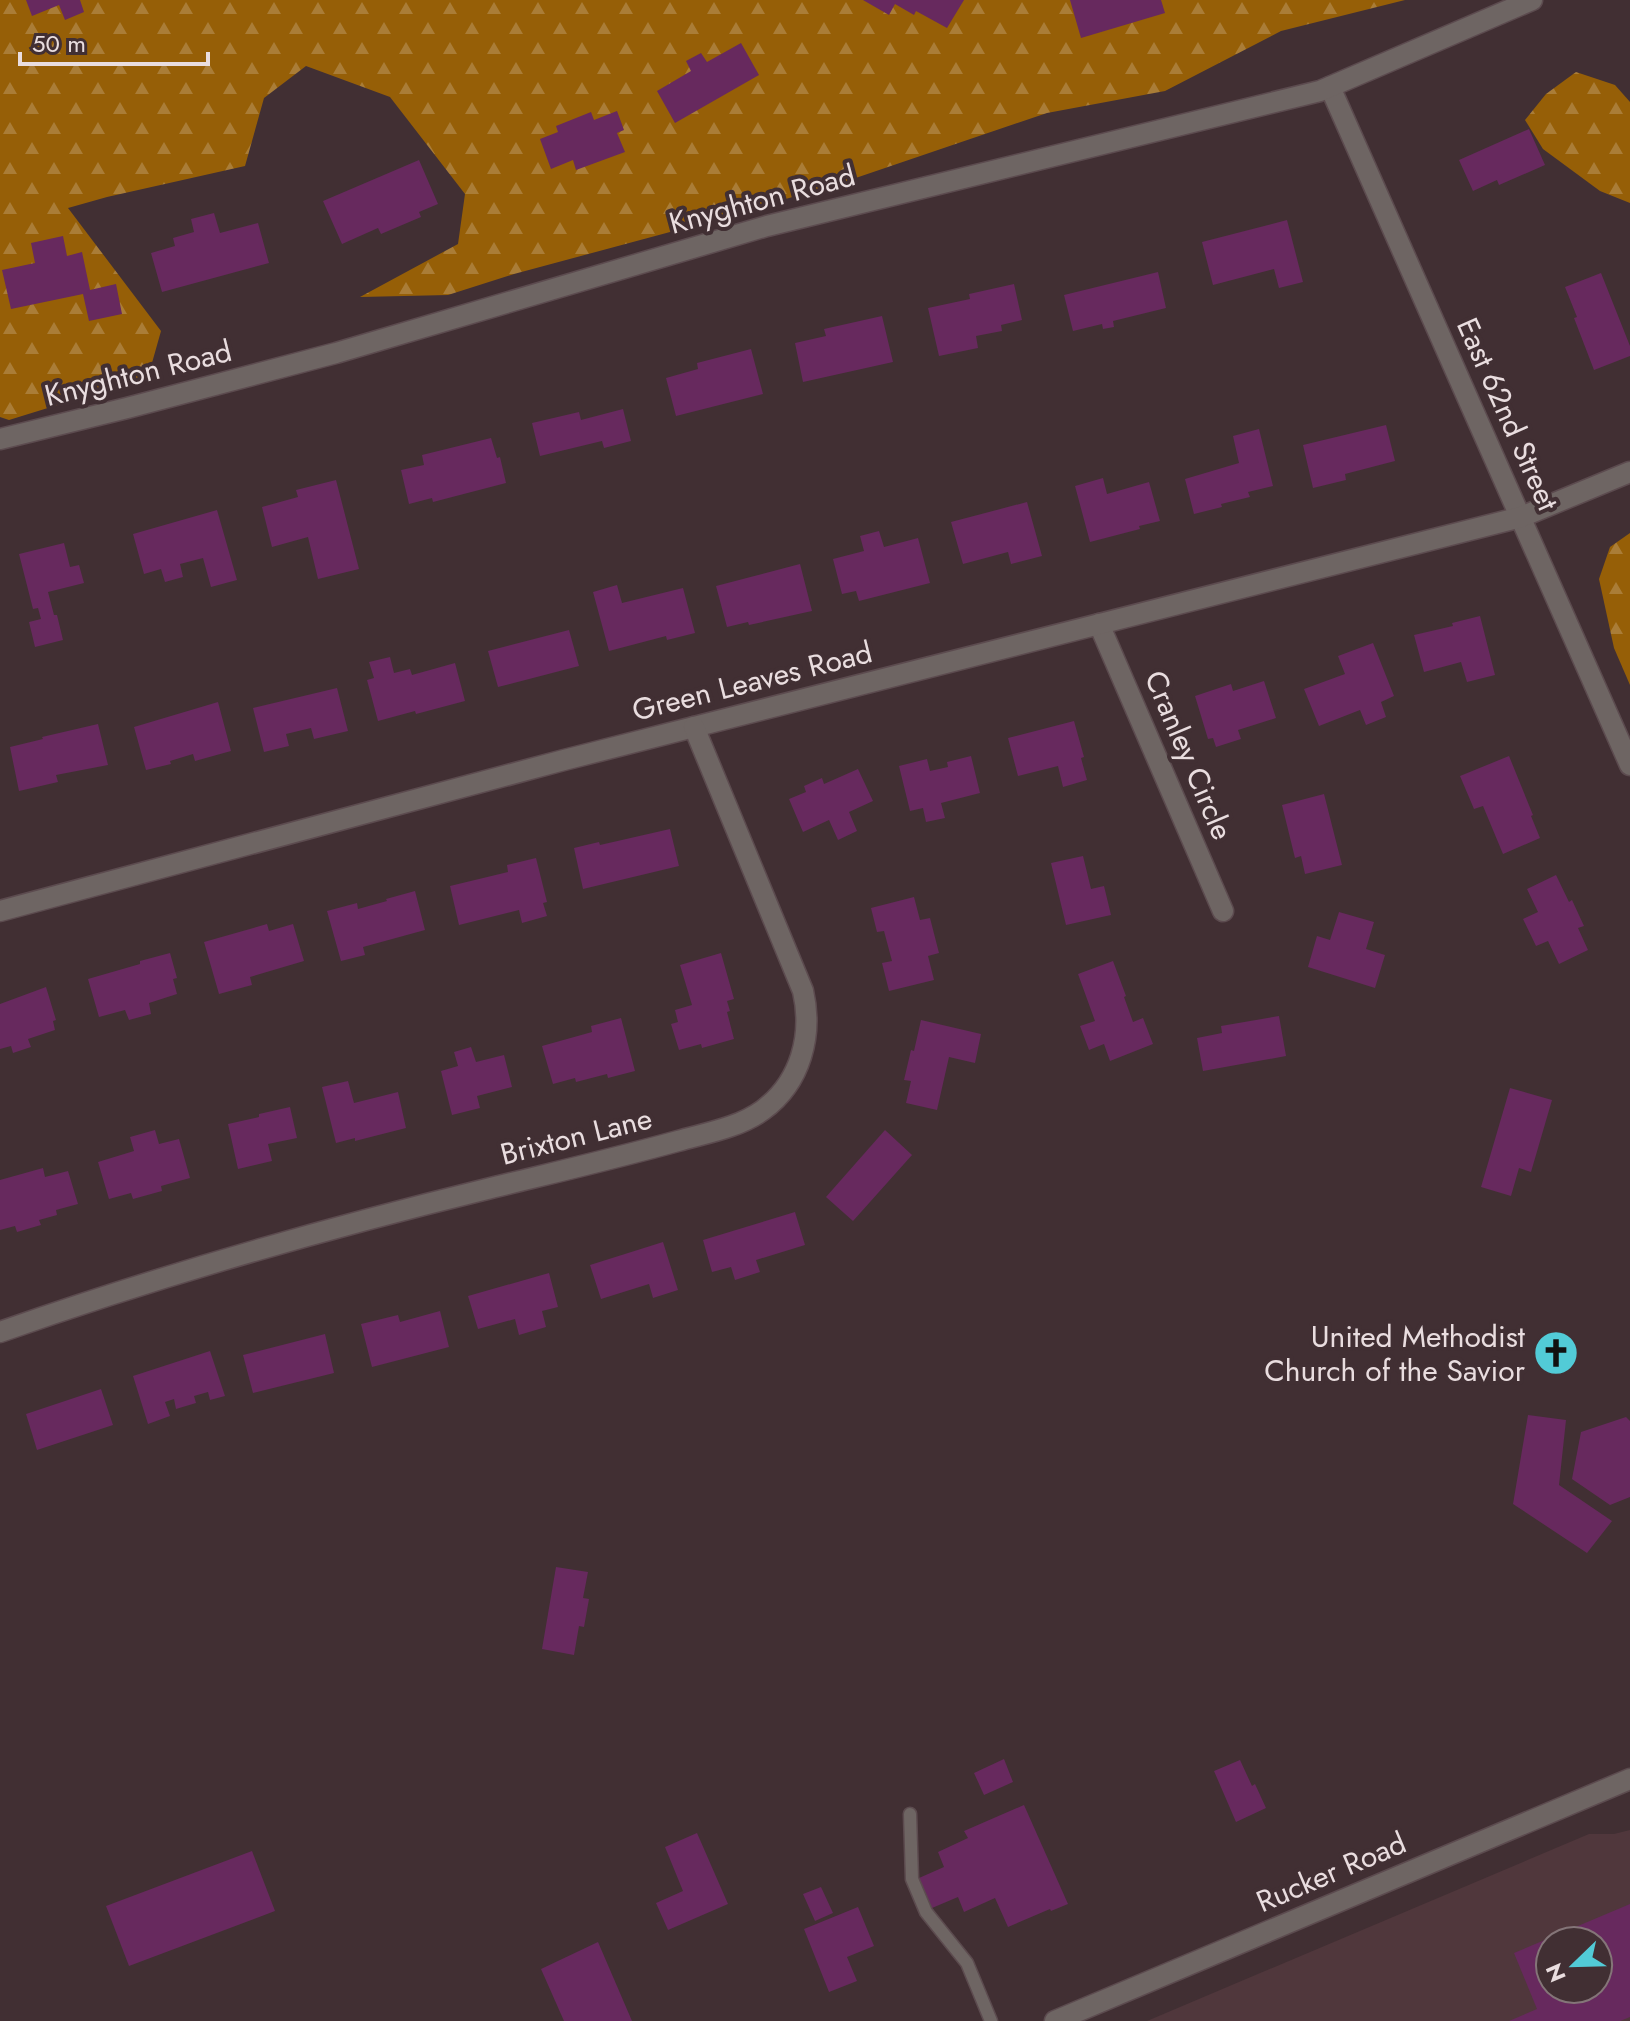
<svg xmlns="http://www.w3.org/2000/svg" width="1630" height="2021" viewBox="0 0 1630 2021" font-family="Jost,sans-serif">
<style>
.built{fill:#50373c;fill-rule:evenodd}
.forest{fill:url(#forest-firs)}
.building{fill:#67295e;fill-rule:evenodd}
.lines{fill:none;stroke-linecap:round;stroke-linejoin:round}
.service-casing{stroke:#5c4b4f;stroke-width:15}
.minor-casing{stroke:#5c4b4f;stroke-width:23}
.tertiary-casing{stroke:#5c4b4f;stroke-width:23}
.service{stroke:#6e6563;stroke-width:12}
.minor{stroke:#6e6563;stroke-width:20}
.tertiary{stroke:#6e6563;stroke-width:20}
.labels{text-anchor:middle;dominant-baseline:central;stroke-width:8;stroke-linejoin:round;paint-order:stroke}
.street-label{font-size:30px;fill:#e9dddf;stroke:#412f33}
.poi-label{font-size:30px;fill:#e9dddf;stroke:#412f33;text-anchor:end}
</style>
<defs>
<pattern id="forest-firs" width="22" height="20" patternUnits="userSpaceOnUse" patternTransform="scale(2)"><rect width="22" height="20" fill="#965f07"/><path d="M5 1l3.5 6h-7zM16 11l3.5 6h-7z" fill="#aa7d37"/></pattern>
</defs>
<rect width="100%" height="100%" fill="#412f33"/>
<!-- built -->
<path class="built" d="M1630,1830V2021H1147L1589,1834H1614ZM1550,1941H1598V1989H1550Z"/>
<!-- forest -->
<g class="forest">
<polygon points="0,0 1405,0 1281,31 1165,91 1047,113 838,184 670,232 514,274 448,295 360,297 458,244 465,194 390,97 306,66 264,98 245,166 107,197 68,208 161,331 148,377 9,420 0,417"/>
<polygon points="1576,72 1615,85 1630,102 1630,203 1600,191 1543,149 1525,120 1546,94"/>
<polygon points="1630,533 1630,685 1614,648 1599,579 1610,547"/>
</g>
<!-- building -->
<g class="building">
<polygon points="26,0 80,0 84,12 65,20 59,5 32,16"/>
<polygon points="863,0 964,0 947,28 916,11 914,15 895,4 889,15"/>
<polygon points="1070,0 1161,0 1165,13 1081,38"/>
<polygon points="741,43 759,75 675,123 657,91 691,71 686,61 701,53 707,62"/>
<polygon points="617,111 624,130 617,133 625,152 576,170 573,160 551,169 540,139 558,132 556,126 591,112 594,120"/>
<polygon points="1529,129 1545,165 1499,185 1497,180 1473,191 1459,160"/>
<polygon points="419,160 438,204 419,212 421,217 381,234 378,228 342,244 323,201"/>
<polygon points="214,213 220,233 258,223 269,263 162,292 151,253 175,246 173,238 194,232 191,219"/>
<polygon points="1287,220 1303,282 1279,288 1274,269 1213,285 1202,242"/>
<polygon points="63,236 67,256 82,252 90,290 116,284 122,314 89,321 83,294 11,309 2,270 35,263 31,243"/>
<polygon points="1158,272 1166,308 1113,321 1114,327 1103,329 1102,324 1073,331 1064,295"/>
<polygon points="1601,273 1630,346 1630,356 1594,370 1574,318 1577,317 1565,287"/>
<polygon points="1014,284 1022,320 1001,325 1002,331 976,336 978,348 939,356 928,308 970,299 969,294"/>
<polygon points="882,316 893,362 803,382 795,343 826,336 824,329"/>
<polygon points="751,349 763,394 676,416 666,378 698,369 697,363"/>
<polygon points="623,409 631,441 604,448 602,441 540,456 532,423 579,412 581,420"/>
<polygon points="1386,425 1395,461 1345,474 1346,480 1313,488 1303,445"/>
<polygon points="1259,429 1273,486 1248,492 1250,497 1221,504 1222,507 1194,514 1185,479 1239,463 1233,436"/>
<polygon points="491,438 497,458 500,457 506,483 433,502 432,498 409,504 401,470 424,465 422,455"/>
<polygon points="1103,478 1107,494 1149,482 1160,521 1139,526 1140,529 1090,542 1075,486"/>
<polygon points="336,480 359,569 318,579 308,537 272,547 262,507 298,497 296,490"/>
<polygon points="1027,502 1042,556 1011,564 1008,552 963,564 951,522"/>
<polygon points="217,510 237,580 211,587 203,558 180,564 183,577 165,582 161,569 144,574 133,534"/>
<polygon points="879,531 884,547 918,538 930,583 859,601 856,591 842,594 833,559 864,551 860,536"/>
<polygon points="64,543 70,567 79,565 84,583 48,592 54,615 57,615 63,640 35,647 29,622 41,619 38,608 33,609 19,554"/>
<polygon points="800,564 812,611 749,625 748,622 727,627 716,586"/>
<polygon points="617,585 622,603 683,588 695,633 667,640 666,636 609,651 593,592"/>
<polygon points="1480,616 1495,675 1467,682 1461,662 1424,672 1414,635 1453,626 1452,623"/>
<polygon points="569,630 579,666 498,687 488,651"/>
<polygon points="1373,643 1394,696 1381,702 1386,717 1366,725 1360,710 1319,726 1304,689 1345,674 1338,656"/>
<polygon points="390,657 394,673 410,669 412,675 455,663 465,701 416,714 415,711 378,721 367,680 374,678 369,662"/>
<polygon points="1264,681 1276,718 1238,730 1241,739 1216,747 1213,738 1208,739 1195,696 1231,684 1233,691"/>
<polygon points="337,688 348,731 314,739 311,728 286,734 289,746 264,752 253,708"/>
<polygon points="218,702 231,751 195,761 193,754 170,761 171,764 146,770 134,727"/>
<polygon points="1074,721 1084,757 1081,758 1087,780 1063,787 1058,766 1018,776 1008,738"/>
<polygon points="98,724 108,765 56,775 58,782 19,791 10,747 43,739 42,737"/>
<polygon points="971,756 980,793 941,803 945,818 926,822 923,808 910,811 899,766 927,759 930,771 948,767 947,762"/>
<polygon points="1509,756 1533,815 1531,816 1540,838 1503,854 1483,806 1474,809 1460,776"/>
<polygon points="858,769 873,801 849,812 857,831 838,840 829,820 803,832 789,799 806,792 804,786 822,778 824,784"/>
<polygon points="1324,794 1342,865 1305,874 1301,856 1295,858 1282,805"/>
<polygon points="670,829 679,866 583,889 574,848 599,842 600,845"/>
<polygon points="1083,856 1091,889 1104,886 1111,915 1066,925 1051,863"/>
<polygon points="536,858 547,902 543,903 547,916 522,923 519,910 459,925 450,886 508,872 507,865"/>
<polygon points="1556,875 1569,902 1572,900 1584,926 1578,928 1588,950 1559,964 1548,941 1536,946 1523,919 1538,912 1527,889"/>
<polygon points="415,891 425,930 363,947 365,955 341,961 327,911 357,903 358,909 387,901 386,899"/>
<polygon points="914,897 920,920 930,918 939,953 928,956 934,980 889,991 882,963 892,961 884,931 877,932 871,908"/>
<polygon points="1339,912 1374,922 1366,949 1385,955 1375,988 1308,967 1317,936 1330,940"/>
<polygon points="267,924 269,931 293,924 304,961 250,977 252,985 219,994 204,942"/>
<polygon points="170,953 177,978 173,979 177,994 149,1003 151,1014 129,1020 125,1010 99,1017 88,979 140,964 140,961"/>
<polygon points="721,953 734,999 727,1001 730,1011 727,1012 734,1039 702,1048 701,1044 679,1050 671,1024 678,1022 675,1010 692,1005 680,965"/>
<polygon points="1113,961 1126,996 1124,997 1133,1022 1143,1018 1153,1044 1110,1061 1104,1044 1089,1050 1080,1026 1095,1021 1078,974"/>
<polygon points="46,987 56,1020 53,1021 55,1030 28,1039 31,1047 13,1053 11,1046 0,1049 0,1004"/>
<polygon points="1279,1016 1286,1056 1203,1071 1197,1038 1222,1033 1221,1026"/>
<polygon points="621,1018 635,1071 608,1078 607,1074 576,1082 575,1078 553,1084 542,1046 592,1032 591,1026"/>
<polygon points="921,1020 981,1034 975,1063 949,1057 937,1110 906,1103 911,1081 904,1080 911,1050 914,1051"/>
<polygon points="471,1047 476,1062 504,1055 512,1087 477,1096 480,1108 452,1115 441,1071 458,1066 454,1052"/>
<polygon points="348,1081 354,1103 398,1092 406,1128 355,1141 355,1138 336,1143 322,1087"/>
<polygon points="1510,1088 1552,1100 1531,1172 1519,1168 1511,1196 1481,1187"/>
<polygon points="290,1107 297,1138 268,1144 272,1161 238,1169 228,1124 259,1117 259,1114"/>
<polygon points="155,1130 159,1144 179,1139 190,1178 161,1186 162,1191 133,1199 131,1193 109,1199 98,1162 134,1151 130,1137"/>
<polygon points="885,1130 912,1155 853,1221 826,1197"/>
<polygon points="43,1168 45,1177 68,1171 78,1204 56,1210 57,1215 39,1220 41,1225 17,1232 15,1226 0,1230 0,1180"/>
<polygon points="795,1212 805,1245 756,1260 760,1272 735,1280 731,1267 712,1272 703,1240"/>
<polygon points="663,1242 678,1290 653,1298 649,1284 601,1299 590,1265"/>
<polygon points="549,1273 558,1307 542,1311 546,1327 519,1335 515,1319 478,1329 468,1296"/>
<polygon points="440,1311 449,1347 372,1367 361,1324 398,1315 400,1322"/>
<polygon points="325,1334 334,1373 253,1393 243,1355"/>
<polygon points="210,1351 225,1396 210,1400 208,1392 194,1396 196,1403 176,1409 174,1399 165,1402 170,1416 148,1424 133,1376"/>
<polygon points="101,1389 113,1425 37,1450 26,1414"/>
<polygon points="1528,1415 1566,1420 1559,1485 1612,1521 1587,1553 1513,1504"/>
<polygon points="1626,1417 1630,1421 1630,1497 1610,1505 1572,1479 1581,1432"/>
<polygon points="556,1567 588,1572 583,1598 589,1599 584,1627 579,1626 574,1655 542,1649"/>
<polygon points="1004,1759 1013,1782 984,1795 974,1773"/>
<polygon points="1240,1760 1252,1786 1255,1784 1266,1808 1236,1822 1214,1771"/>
<polygon points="1024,1805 1068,1904 1051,1911 1050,1909 1008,1927 995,1898 964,1912 958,1897 932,1908 919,1878 944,1867 938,1852 968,1838 964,1831"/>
<polygon points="697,1833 728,1904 668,1930 656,1903 683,1891 665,1847"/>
<polygon points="252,1851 275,1911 129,1966 106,1906"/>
<polygon points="821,1887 833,1913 815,1921 803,1894"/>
<path d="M1630,1904V2017L1620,2021H1509L1537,2009L1514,1953ZM1550,1941H1598V1989H1550Z"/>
<polygon points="858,1907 874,1946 847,1957 857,1981 829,1992 804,1929"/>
<polygon points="598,1942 632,2021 564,2021 541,1969"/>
</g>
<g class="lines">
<!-- service casing -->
<g class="service-casing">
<polyline id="service" points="910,1814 912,1879 926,1912 967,1963 991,2021"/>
</g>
<!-- minor casing -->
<g class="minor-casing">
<g id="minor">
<polyline points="1330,87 1630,765"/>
<polyline points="0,439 127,408 336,353 767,226 1320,91 1532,0"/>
<polyline points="1099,624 1223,911"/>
<polyline points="0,911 564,760 1521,517 1630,472"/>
<path d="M0,1332C159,1276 320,1230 483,1190C548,1174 613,1159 678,1141C706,1133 738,1128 763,1110C801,1082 813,1035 803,991L694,727"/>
</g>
</g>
<!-- tertiary casing -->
<g class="tertiary-casing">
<polyline id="tertiary" points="1055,2021 1630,1779"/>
</g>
<!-- service -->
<use href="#service" class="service"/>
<!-- minor -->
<use href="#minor" class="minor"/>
<!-- tertiary -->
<use href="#tertiary" class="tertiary"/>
</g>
<!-- icons -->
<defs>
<g id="church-disc" transform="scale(2.3)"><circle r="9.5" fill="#52cbd7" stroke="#412f33"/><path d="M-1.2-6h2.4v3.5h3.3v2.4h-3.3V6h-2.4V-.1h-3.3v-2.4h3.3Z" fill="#111"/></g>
</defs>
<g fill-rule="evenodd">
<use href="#church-disc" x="1556" y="1353"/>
</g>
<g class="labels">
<!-- street labels -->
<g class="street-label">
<text transform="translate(762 199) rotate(-15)">Knyghton Road</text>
<text transform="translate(138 373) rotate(-14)">Knyghton Road</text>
<text transform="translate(1508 414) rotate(66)">East 62nd Street</text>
<text transform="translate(752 681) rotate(-14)">Green Leaves Road</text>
<text transform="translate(1189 755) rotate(67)">Cranley Circle</text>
<text transform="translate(576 1136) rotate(-14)">Brixton Lane</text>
<text transform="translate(1331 1872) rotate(-23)">Rucker Road</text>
</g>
<!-- poi labels -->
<g class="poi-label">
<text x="1525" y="1336">United Methodist<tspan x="1525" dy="34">Church of the Savior</tspan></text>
</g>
</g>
<!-- north arrow -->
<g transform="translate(1574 1965) rotate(247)"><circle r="38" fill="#412f33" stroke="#847578" stroke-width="2"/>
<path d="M0-6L14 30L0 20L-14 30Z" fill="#52cbd7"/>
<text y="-12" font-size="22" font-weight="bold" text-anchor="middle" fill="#e9dddf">N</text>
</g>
<!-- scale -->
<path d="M20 52v12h188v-12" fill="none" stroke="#e9dddf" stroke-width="4"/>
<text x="32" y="52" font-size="24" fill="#e9dddf" stroke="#412f33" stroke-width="6" paint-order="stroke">50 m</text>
</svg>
